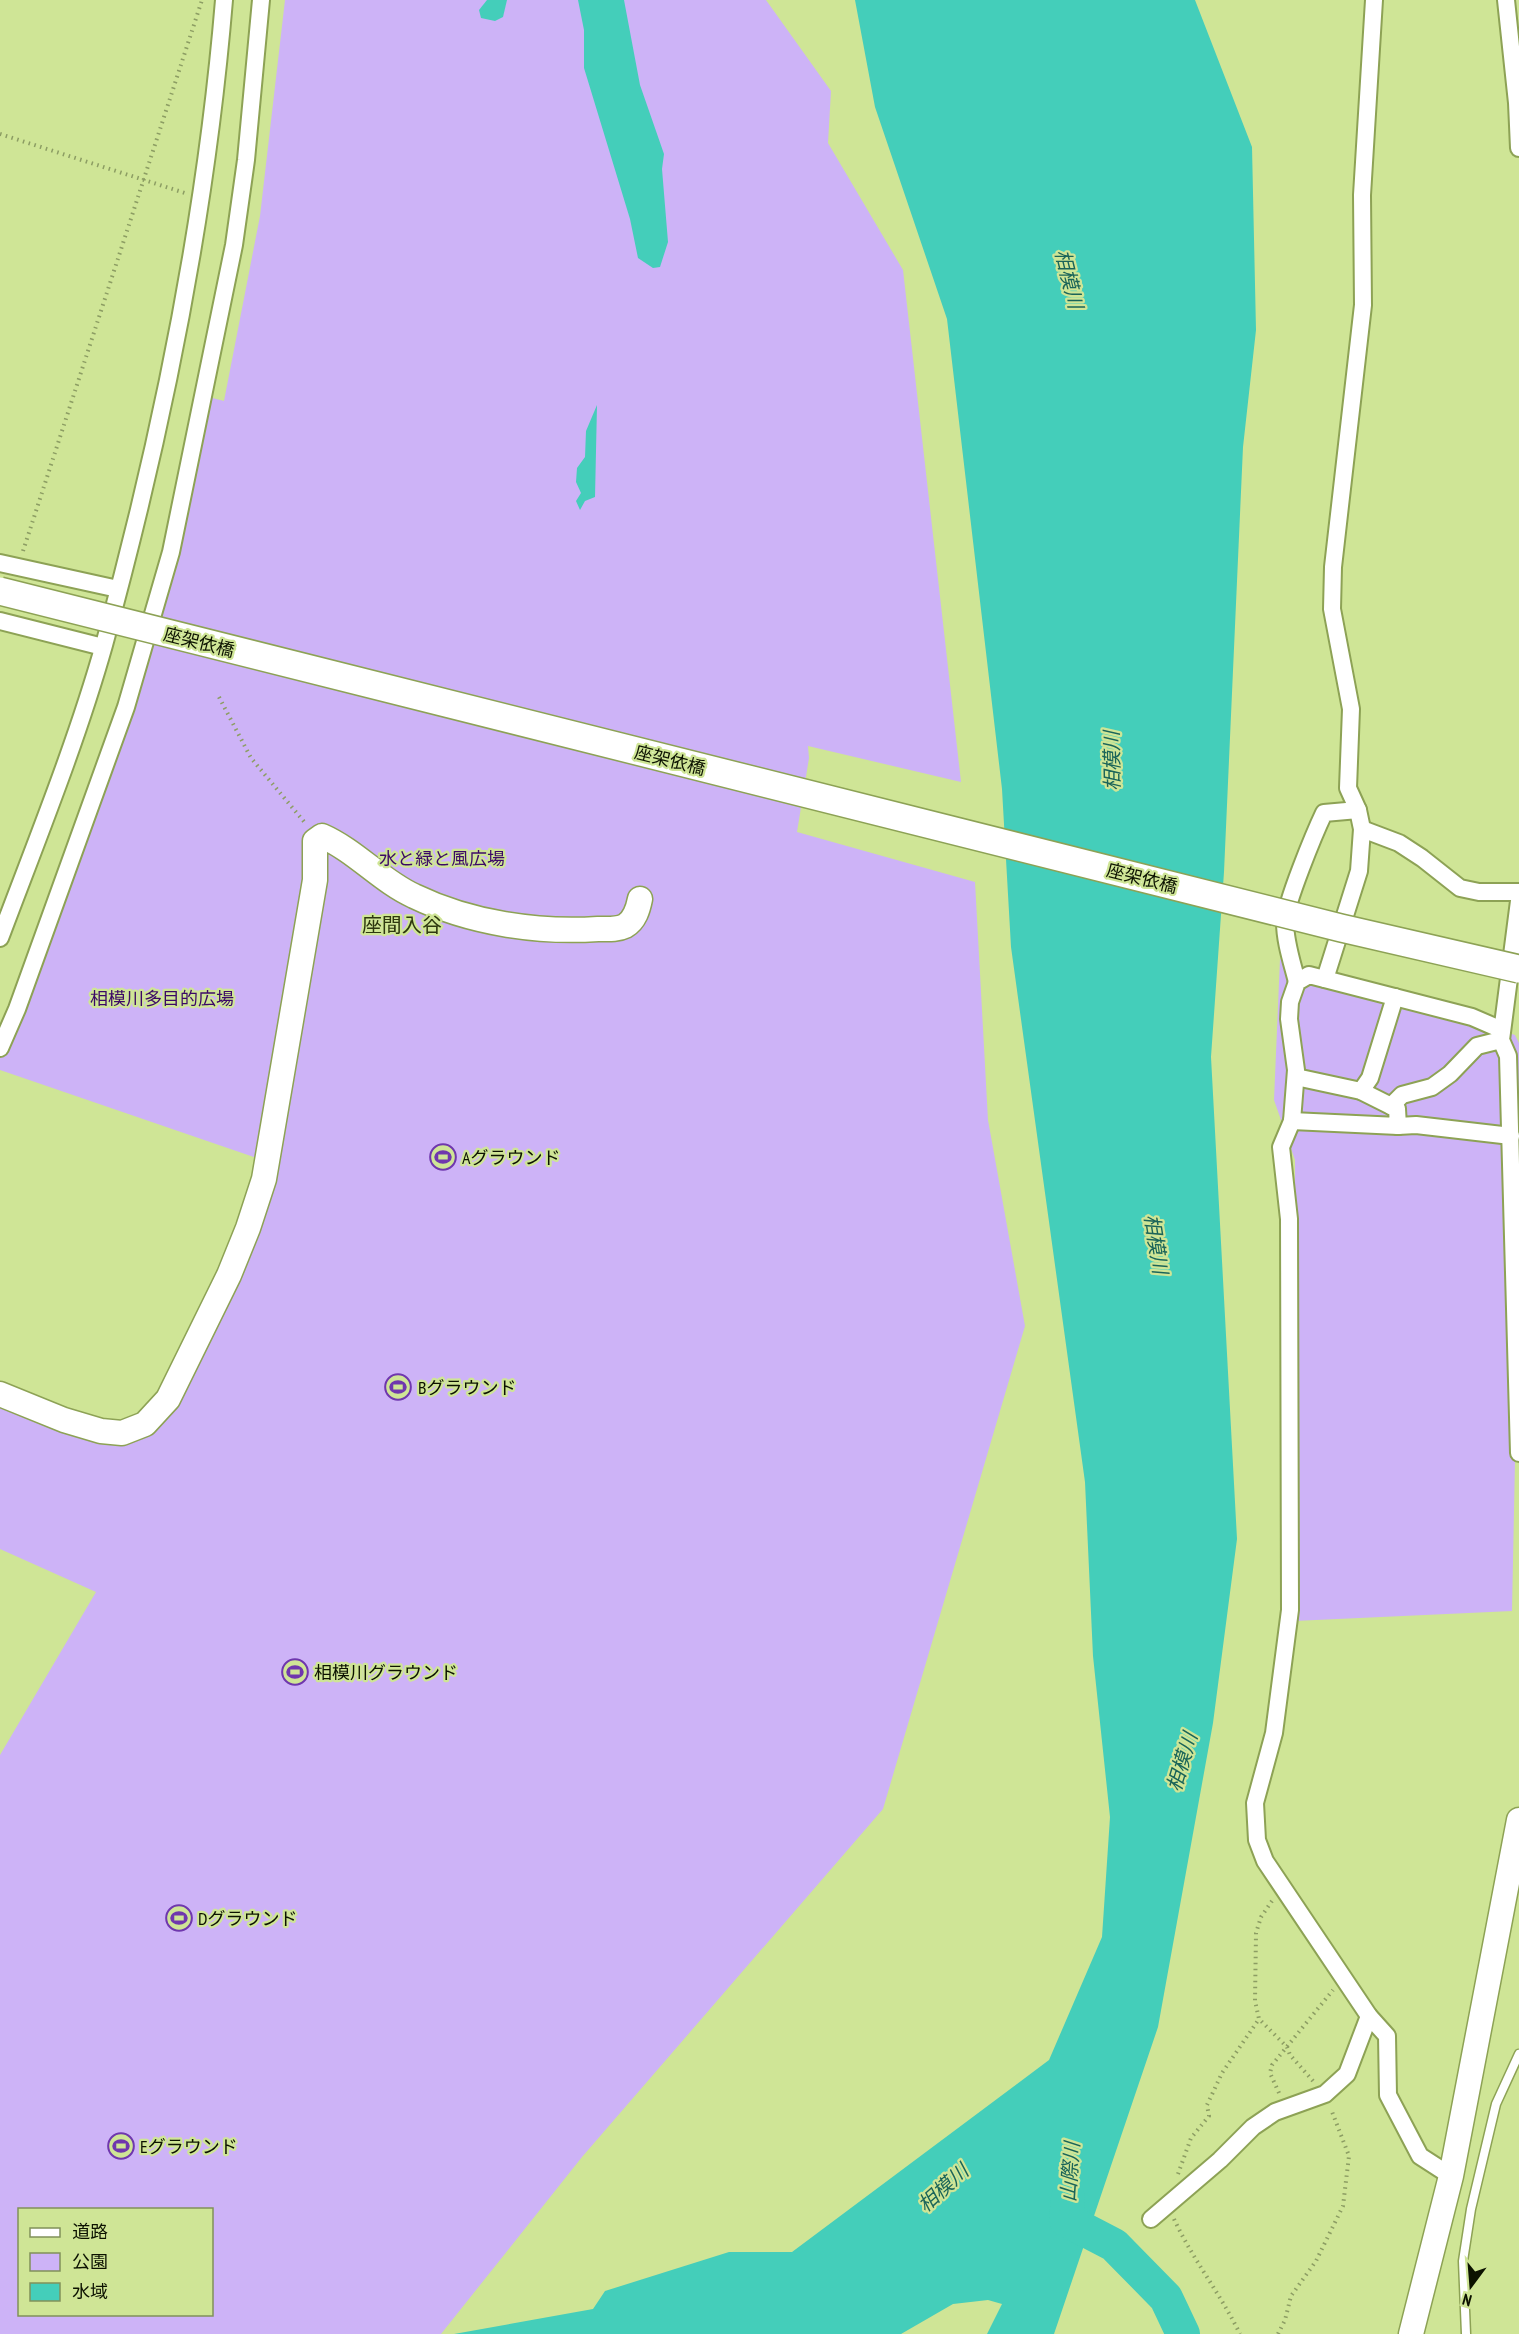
<svg xmlns="http://www.w3.org/2000/svg" width="1519" height="2334" viewBox="0 0 1519 2334" font-family="'PT Sans Narrow','Noto Sans JP',sans-serif">
<style>
.green{fill:#cdb3f7;fill-rule:evenodd}
.water{fill:#44ceba}
.lines{fill:none;stroke-linecap:round;stroke-linejoin:round}
.river{stroke:#44ceba;stroke-width:34}
.lane-casing{stroke:#8da255;stroke-width:11}
.street-casing{stroke:#8da255;stroke-width:20}
.secondary-casing{stroke:#8da255;stroke-width:27}
.path{stroke:#8c9d63;stroke-width:4;stroke-dasharray:1.5 4.5;stroke-linecap:butt}
.lane{stroke:#fff;stroke-width:8}
.street{stroke:#fff;stroke-width:16}
.secondary{stroke:#fff;stroke-width:24}
.primary-bridge-casing{stroke:#8da255;stroke-width:30;stroke-linecap:butt}
.primary-bridge{stroke:#fff;stroke-width:27}
.labels{text-anchor:middle;dominant-baseline:central;stroke-width:4.5;stroke-linejoin:round;paint-order:stroke}
.street-label{font-size:18px;fill:#0c1200;stroke:#cfe596}
.park-label{font-size:18px;fill:#3b0866;stroke:#cfe596}
.poi-label{font-size:18px;fill:#0c1200;stroke:#cfe596;text-anchor:start}
.water-label{font-size:20px;font-style:italic;fill:#1a6459;stroke:#cfe596}
.neighbourhood-label{font-size:20px;fill:#2e380f;stroke:#cfe596}
</style>
<rect width="100%" height="100%" fill="#cfe596"/>
<!-- green -->
<g class="green">
<path d="M285,0H766L831,91L828,143L903,270L961,782L808,746L809,758L797,832L975,882L988,1120L1025,1326L883,1809L582,2157L441,2334H0V1755L96,1592L0,1549V1403L100,1444L123,1446L151,1431L271,1163L0,1070V1056L126,707L205,396L224,401L260,216ZM20,2210H212V2314H20Z"/>
<polygon points="1280,959 1515,1035 1519,1043 1519,1262 1512,1611 1294,1621 1295,1160 1274,1100"/>
</g>
<!-- water -->
<g class="water">
<polygon points="487,0 507,0 503,17 495,21 481,18 479,10"/>
<polygon points="578,0 624,0 640,85 664,154 662,169 668,242 660,267 653,268 638,258 630,219 584,68 584,30"/>
<polygon points="855,0 1195,0 1252,147 1256,330 1243,447 1224,872 1211,1057 1237,1539 1213,1723 1158,2027 1054,2334 987,2334 1002,2304 988,2300 953,2304 901,2334 454,2334 593,2309 605,2291 729,2252 792,2252 1049,2060 1102,1937 1110,1817 1093,1656 1085,1482 1011,947 1002,789 947,319 875,107"/>
<polygon points="597,405 595,497 585,501 580,510 576,501 581,493 576,482 577,468 585,457 586,431"/>
</g>
<g class="lines">
<!-- river -->
<polyline class="river" points="1068,2198 1066,2220 1114,2245 1166,2298 1183,2334"/>
<!-- lane casing -->
<g class="lane-casing">
<polyline id="lane" points="1466,2334 1463,2261 1471,2209 1496,2104 1519,2054"/>
</g>
<!-- street casing -->
<g class="street-casing">
<g id="street">
<polyline points="1506,0 1517,103 1519,148"/>
<polyline points="0,563 118,589"/>
<polyline points="0,621 103,647"/>
<polyline points="1362,829 1399,843 1422,858 1460,888 1479,892 1519,892"/>
<polyline points="1519,901 1501,1040 1508,1056 1519,1453"/>
<path d="M0,938C36,842 76,744 104,645C162,434 206,218 224,0"/>
<polyline points="1325,979 1359,871 1362,829 1358,810 1348,788 1351,709 1332,609 1333,567 1363,305 1362,195 1374,0"/>
<path d="M1297,982C1292,962 1285,942 1285,922C1285,904 1315,832 1324,813L1358,810"/>
<polyline points="0,1048 17,1009 126,707 171,552 234,245 246,160 261,0"/>
<polyline points="1361,1091 1370,1078 1395,997"/>
<polyline points="1391,1106 1402,1095 1432,1087 1450,1074 1477,1046 1501,1040"/>
<polyline points="1292,1121 1398,1126 1397,1109 1361,1091 1296,1077"/>
<polyline points="1398,1126 1416,1125 1511,1136"/>
<polyline points="1451,2176 1420,2156 1388,2095 1387,2036 1369,2016 1265,1861 1257,1840 1255,1803 1274,1733 1290,1610 1289,1219 1281,1147 1292,1121 1296,1070 1289,1019 1290,1002 1297,982 1309,975 1472,1017 1502,1030"/>
<polyline points="1151,2219 1220,2160 1253,2127 1275,2112 1325,2094 1347,2074 1369,2016"/>
</g>
</g>
<!-- secondary casing -->
<g class="secondary-casing">
<g id="secondary">
<path d="M0,1394L64,1420L101,1431L122,1433L145,1424L168,1399L229,1275L248,1228L264,1179L315,880V841L322,836C356,851 381,881 414,896C470,923 537,933 598,929C607,929 617,930 625,926C635,920 638,909 640,899"/>
<polyline points="1411,2334 1451,2176 1519,1820"/>
</g>
</g>
<!-- path -->
<g class="path">
<polyline points="0,134 185,193"/>
<polyline points="23,551 202,0"/>
<polyline points="219,697 251,758 306,824"/>
<polyline points="1272,1901 1261,1917 1256,1933 1255,2001 1259,2019 1287,2047 1290,2055 1313,2081"/>
<polyline points="1279,2093 1270,2073 1272,2065 1333,1990"/>
<polyline points="1178,2174 1191,2138 1209,2116 1207,2105 1222,2073 1259,2019"/>
<path d="M1174,2219C1193,2260 1220,2293 1240,2334"/>
<polyline points="1278,2334 1285,2320 1291,2296 1316,2261 1343,2206 1349,2156 1331,2109"/>
</g>
<!-- lane -->
<use href="#lane" class="lane"/>
<!-- street -->
<use href="#street" class="street"/>
<!-- secondary -->
<use href="#secondary" class="secondary"/>
<!-- primary-bridge casing -->
<g class="primary-bridge-casing">
<polyline id="primary-bridge" points="0,591 1341,928 1519,969"/>
</g>
<!-- primary-bridge -->
<use href="#primary-bridge" class="primary-bridge"/>
</g>
<!-- icons -->
<defs>
<g id="stadium-ring" transform="scale(1.35)"><circle r="9.5" fill="#cfe596" stroke="#6f37ae" stroke-width="1.5"/><path d="M0-5a6.5 5 0 1 0 0 10a6.5 5 0 1 0 0-10ZM-3.5-1.8h7v3.6h-7Z" fill="#6f37ae"/></g>
</defs>
<g fill-rule="evenodd">
<use href="#stadium-ring" x="443" y="1157"/>
<use href="#stadium-ring" x="398" y="1387"/>
<use href="#stadium-ring" x="295" y="1672"/>
<use href="#stadium-ring" x="179" y="1918"/>
<use href="#stadium-ring" x="121" y="2146"/>
</g>
<g class="labels">
<!-- street labels -->
<g class="street-label">
<text transform="translate(199 642) rotate(14)">座架依橋</text>
<text transform="translate(670 760) rotate(14)">座架依橋</text>
<text transform="translate(1142 878) rotate(14)">座架依橋</text>
</g>
<!-- park labels -->
<g class="park-label">
<text x="442" y="858">水と緑と風広場</text>
<text x="162" y="998">相模川多目的広場</text>
</g>
<!-- poi labels -->
<g class="poi-label">
<text x="462" y="1157">Aグラウンド</text>
<text x="418" y="1387">Bグラウンド</text>
<text x="314" y="1672">相模川グラウンド</text>
<text x="198" y="1918">Dグラウンド</text>
<text x="140" y="2146">Eグラウンド</text>
</g>
<!-- water labels -->
<g class="water-label">
<text transform="translate(1069 279) rotate(76)">相模川</text>
<text transform="translate(1112 761) rotate(-91)">相模川</text>
<text transform="translate(1156 1244) rotate(81)">相模川</text>
<text transform="translate(1182 1762) rotate(-73)">相模川</text>
<text transform="translate(1070 2172) rotate(-86)">山際川</text>
<text transform="translate(943 2188) rotate(-42)">相模川</text>
</g>
<!-- neighbourhood labels -->
<g class="neighbourhood-label">
<text x="402" y="925">座間入谷</text>
</g>
</g>
<!-- legend -->
<rect x="18" y="2208" width="195" height="108" fill="#cfe596" stroke="#81915a" stroke-width="1.5"/>
<rect x="30" y="2228" width="30" height="9" fill="#ffffff" stroke="#81915a" stroke-width="1.5"/>
<text x="72" y="2238" font-size="18" fill="#0c1200">道路</text>
<rect x="30" y="2253" width="30" height="18" fill="#cdb3f7" stroke="#81915a" stroke-width="1.5"/>
<text x="72" y="2268" font-size="18" fill="#0c1200">公園</text>
<rect x="30" y="2283" width="30" height="18" fill="#44ceba" stroke="#81915a" stroke-width="1.5"/>
<text x="72" y="2298" font-size="18" fill="#0c1200">水域</text>
<!-- north arrow -->
<g transform="translate(1471 2286) rotate(196)" stroke="#cfe596" stroke-width="4.5" paint-order="stroke">
<path d="M0-4.5L10 22L0 15L-10 22Z" fill="#0c1200"/>
<text y="-9" font-size="16" font-weight="bold" text-anchor="middle" fill="#0c1200">N</text>
</g>
</svg>
